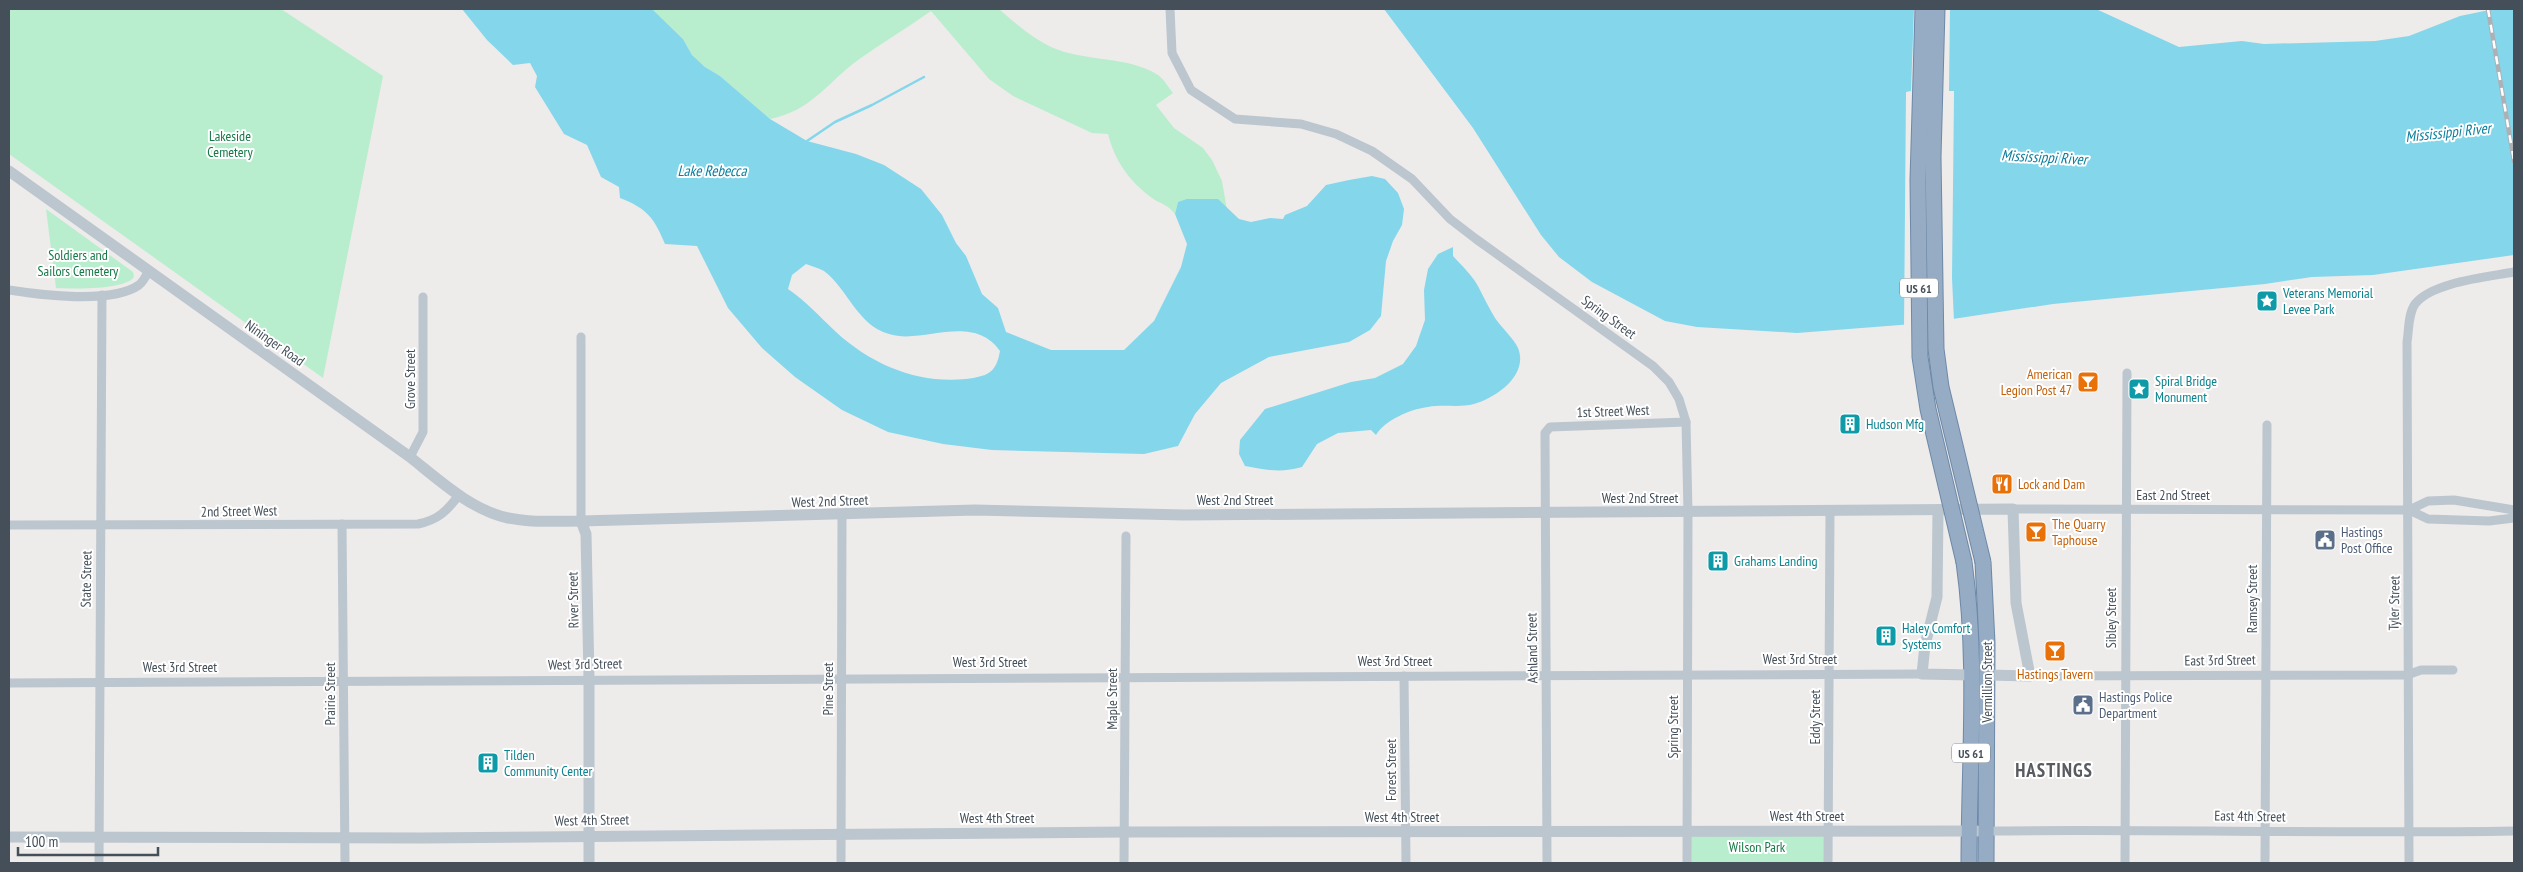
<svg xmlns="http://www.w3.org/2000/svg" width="2523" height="872" viewBox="0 0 2523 872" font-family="'PT Sans Narrow',sans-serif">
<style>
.green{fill:#b8eecd}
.water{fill:#84d6eb;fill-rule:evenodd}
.pier{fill:#eeebeb}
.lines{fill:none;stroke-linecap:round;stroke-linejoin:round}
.stream{stroke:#84d6eb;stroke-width:2.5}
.trunk-casing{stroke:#6d89a7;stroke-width:17}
.minor{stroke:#bcc6ce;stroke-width:9}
.tertiary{stroke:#bcc6ce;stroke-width:11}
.trunk{stroke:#96acc4;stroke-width:15}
.rail-casing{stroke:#adb1b6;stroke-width:4.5}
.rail{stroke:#fff;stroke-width:2.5;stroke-dasharray:8;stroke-linecap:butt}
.trunk-bridge-casing{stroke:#6d89a7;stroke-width:17;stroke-linecap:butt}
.trunk-bridge{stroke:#96acc4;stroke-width:15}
.labels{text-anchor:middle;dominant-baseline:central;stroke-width:4;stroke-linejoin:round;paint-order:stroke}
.shield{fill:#fff;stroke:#7c848b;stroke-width:1}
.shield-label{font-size:12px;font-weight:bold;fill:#444f59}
.park-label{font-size:14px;fill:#157947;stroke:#fff}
.culture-label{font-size:14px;fill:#0d838f;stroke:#fff;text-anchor:start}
.street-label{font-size:14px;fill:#444f59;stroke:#fff}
.food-label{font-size:14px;fill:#c56008;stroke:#fff;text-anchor:start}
.service-label{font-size:14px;fill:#4e5e75;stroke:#fff;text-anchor:start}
.water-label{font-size:15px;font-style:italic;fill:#0b7e9d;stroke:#fff}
.district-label{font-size:19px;font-weight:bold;letter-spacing:1px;fill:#585c60;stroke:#fff}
</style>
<rect width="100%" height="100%" fill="#eeebeb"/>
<!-- green -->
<g class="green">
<polygon points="9,9 281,9 383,76 323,378 9,154"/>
<path d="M652,9H999C1015,23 1032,38 1051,47C1084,62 1130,56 1158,75C1164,79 1168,87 1173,93L1156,105L1174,128L1203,148L1212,160L1222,181L1227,210L1218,199L1178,202L1175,214C1166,203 1162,205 1152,198C1129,181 1115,161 1108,134L1092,133L1013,96L989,79L931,11C907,28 882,43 858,60C827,83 811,111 770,119L720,76L705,67L692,55L683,39Z"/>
<path d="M46,209L133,272L134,277C125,290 72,289 56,288Z"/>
<polygon points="1828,831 1828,863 1687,863 1687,832"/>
</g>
<!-- water -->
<g class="water">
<path d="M462,9H652L683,39L692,55L705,67L720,76L770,119L807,141L856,154L884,165L921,189L942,215L956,243L966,256L982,294L998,308L1006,332L1051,350H1124L1154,321L1181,267L1187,244L1175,214L1178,202L1187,199H1218L1239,219L1251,222L1270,218L1283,219L1285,215L1307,206L1326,185L1349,180L1372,176L1385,179L1398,193L1404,209L1402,225L1393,241L1386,261L1381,316L1370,330L1349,342L1269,357L1221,383L1195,414L1178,446L1144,454L992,450L943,444L888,432L842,410L795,377L762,348L728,308L697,246L665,244C654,218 648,209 620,198L619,187L601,177L587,145L564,134L535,87L537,76L530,63L513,65L487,40ZM806,264C811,266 819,268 824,271C848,289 857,325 889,334C923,345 972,312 1000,351C996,374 987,376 966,379C918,384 872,365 836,332C820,317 806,301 788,289L792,275Z"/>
<polygon points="1384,9 2096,9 2179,47 2242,41 2264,44 2375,41 2409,36 2460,16 2494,9 2514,9 2514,255 2373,275 2312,277 2265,284 2053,304 1926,323 1797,333 1697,327 1665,321 1592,282 1559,257 1541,235 1473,128"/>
<path d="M1453,247V256C1462,266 1473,276 1479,288C1484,298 1489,308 1495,318C1501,327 1514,339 1518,348C1529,375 1496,398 1474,404C1459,408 1443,404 1428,407C1411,409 1385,420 1376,435L1371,430L1338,433L1317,444L1302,467C1282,473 1265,470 1245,466L1239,454L1240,440L1265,409L1351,382L1375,378L1403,364L1416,346L1425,320L1424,290L1428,269L1438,254Z"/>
</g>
<!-- pier -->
<polygon class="pier" points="1914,9 1950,9 1949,91 1954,91 1954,96 1952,278 1954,321 1904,327 1906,92 1911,91"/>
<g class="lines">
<!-- stream -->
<polyline class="stream" points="807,141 835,122 872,105 924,77"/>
<!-- trunk casing -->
<g class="trunk-casing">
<g id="trunk">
<path d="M1964,562C1978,662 1969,763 1969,863"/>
<polyline points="1983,562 1987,643 1986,863"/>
</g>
</g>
<!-- minor -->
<g class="minor">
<polyline points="1170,9 1172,53 1191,90 1235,119 1301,124 1336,134 1372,151 1412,179 1450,219 1476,239 1653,366 1669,382 1679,399 1686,422 1688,512 1687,863"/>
<path d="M9,290C41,295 112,304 139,285C143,282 146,276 148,272"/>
<polyline points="581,337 581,521"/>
<polyline points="410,457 423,432 423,297"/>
<polyline points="2013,509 2409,510 2428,519 2489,521 2514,518"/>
<polyline points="2409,510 2428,501 2454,500 2514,510"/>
<polyline points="342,524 345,863"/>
<path d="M9,525L418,524C438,520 447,511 459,495"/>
<polyline points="1404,676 1406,863"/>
<polyline points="2030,676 2407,675 2421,670 2453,670"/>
<polyline points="9,683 1922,674"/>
<path d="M1986,831C2162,829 2338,834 2514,831"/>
<polyline points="99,863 102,295"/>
<polyline points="841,863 842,516"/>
<polyline points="1124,863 1126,536"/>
<polyline points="1547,863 1545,433 1550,427 1686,422"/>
<polyline points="1828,863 1830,511"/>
<polyline points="2125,863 2127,373"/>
<polyline points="2265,863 2267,425"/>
<path d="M2409,863L2407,342C2409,330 2408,314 2415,304C2432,282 2488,277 2514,272"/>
</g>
<!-- tertiary -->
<g class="tertiary">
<path d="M9,171L410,457C439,480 471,510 508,518C532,523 556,521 581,521L975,510L1184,515L2013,509L2016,603L2030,676L1987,675"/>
<polyline points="1938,510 1937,597 1925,645 1922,674 1971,675"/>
<polyline points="581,521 586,534 589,678 589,863"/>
<polyline points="9,837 421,838 1124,832 1977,831"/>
</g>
<!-- trunk -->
<use href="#trunk" class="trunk"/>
<!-- rail casing -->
<g class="rail-casing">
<polyline id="rail" points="2488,9 2514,161"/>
</g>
<!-- rail -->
<use href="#rail" class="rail"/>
<!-- trunk-bridge casing -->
<g class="trunk-bridge-casing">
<g id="trunk-bridge">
<polyline points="1923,9 1918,180 1920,357 1928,409 1964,562"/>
<polyline points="1937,9 1933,157 1936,349 1941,387 1983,562"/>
</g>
</g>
<!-- trunk-bridge -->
<use href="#trunk-bridge" class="trunk-bridge"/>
</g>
<!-- icons -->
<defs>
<g id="sight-square" transform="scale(1.125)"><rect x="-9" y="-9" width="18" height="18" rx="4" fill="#0f9aa8" stroke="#fff"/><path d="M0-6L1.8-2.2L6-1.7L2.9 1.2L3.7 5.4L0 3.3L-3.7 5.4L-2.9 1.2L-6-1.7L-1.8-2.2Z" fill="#fff"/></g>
<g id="bar-square" transform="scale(1.125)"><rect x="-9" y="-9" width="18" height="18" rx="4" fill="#e8710a" stroke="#fff"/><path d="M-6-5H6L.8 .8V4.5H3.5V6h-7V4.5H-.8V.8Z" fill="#fff"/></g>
<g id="building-square" transform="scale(1.125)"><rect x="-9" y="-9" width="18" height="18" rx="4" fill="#0f9aa8" stroke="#fff"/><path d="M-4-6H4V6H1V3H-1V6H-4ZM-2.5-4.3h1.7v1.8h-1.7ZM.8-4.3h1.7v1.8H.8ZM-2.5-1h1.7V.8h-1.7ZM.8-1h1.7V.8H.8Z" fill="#fff"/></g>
<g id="restaurant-square" transform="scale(1.125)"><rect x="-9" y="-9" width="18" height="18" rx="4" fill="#e8710a" stroke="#fff"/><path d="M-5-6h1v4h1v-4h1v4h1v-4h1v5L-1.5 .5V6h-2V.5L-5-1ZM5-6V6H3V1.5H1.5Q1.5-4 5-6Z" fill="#fff"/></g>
<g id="civic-square" transform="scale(1.125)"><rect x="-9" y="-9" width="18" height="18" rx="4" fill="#5c6f8a" stroke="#fff"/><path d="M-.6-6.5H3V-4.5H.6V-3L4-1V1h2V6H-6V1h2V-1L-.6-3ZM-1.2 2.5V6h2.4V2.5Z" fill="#fff"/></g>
</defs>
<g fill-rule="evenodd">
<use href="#sight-square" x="2267" y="301"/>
<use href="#bar-square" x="2088" y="382"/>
<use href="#sight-square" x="2139" y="389"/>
<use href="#building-square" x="1850" y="424"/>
<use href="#restaurant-square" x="2002" y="484"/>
<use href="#bar-square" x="2036" y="532"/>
<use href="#civic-square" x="2325" y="540"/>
<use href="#building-square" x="1718" y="561"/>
<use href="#building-square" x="1886" y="636"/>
<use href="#bar-square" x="2055" y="651"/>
<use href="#civic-square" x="2083" y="705"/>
<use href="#building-square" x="488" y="763"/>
</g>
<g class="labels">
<!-- shield labels -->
<g class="shield">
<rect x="1900" y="278.5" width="38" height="19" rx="4"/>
<rect x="1952" y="743.5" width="38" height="19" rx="4"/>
</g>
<g class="shield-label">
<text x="1919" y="288">US 61</text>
<text x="1971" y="753">US 61</text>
</g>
<!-- park labels -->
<g class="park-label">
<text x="230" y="136">Lakeside<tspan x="230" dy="16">Cemetery</tspan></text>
<text x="78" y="255">Soldiers and<tspan x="78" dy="16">Sailors Cemetery</tspan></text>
<text x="1757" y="847">Wilson Park</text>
</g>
<!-- culture labels -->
<g class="culture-label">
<text x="2283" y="293">Veterans Memorial<tspan x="2283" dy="16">Levee Park</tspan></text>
<text x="2155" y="381">Spiral Bridge<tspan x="2155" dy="16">Monument</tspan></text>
<text x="1866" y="424">Hudson Mfg</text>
<text x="1734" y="561">Grahams Landing</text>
<text x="1902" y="628">Haley Comfort<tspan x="1902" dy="16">Systems</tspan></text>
<text x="504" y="755">Tilden<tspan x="504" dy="16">Community Center</tspan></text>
</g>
<!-- street labels -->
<g class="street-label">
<text transform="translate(1609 317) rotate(36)">Spring Street</text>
<text transform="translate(275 343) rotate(35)">Nininger Road</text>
<text transform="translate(410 379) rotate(-90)">Grove Street</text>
<text transform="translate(1613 411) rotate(-2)">1st Street West</text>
<text x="2173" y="495">East 2nd Street</text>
<text x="1640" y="498">West 2nd Street</text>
<text x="1235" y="500">West 2nd Street</text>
<text transform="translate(830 501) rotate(-2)">West 2nd Street</text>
<text transform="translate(239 511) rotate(-1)">2nd Street West</text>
<text transform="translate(86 579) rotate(-89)">State Street</text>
<text transform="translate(2252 599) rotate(-90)">Ramsey Street</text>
<text transform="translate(573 600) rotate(-91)">River Street</text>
<text transform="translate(2394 603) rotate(-89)">Tyler Street</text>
<text transform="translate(2111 618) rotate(-90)">Sibley Street</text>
<text transform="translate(1532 648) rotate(-91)">Ashland Street</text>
<text x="1800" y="659">West 3rd Street</text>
<text transform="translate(2220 660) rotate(-1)">East 3rd Street</text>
<text x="1395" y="661">West 3rd Street</text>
<text x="990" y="662">West 3rd Street</text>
<text transform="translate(585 664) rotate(-1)">West 3rd Street</text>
<text x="180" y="667">West 3rd Street</text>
<text transform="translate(1987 682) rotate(-90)">Vermillion Street</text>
<text transform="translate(828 689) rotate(-90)">Pine Street</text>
<text transform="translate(330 694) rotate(-90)">Prairie Street</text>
<text transform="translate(1112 699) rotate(-90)">Maple Street</text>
<text transform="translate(1815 717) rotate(-90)">Eddy Street</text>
<text transform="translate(1673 727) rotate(-90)">Spring Street</text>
<text transform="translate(1391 770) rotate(-90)">Forest Street</text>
<text x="1807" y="816">West 4th Street</text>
<text transform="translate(2250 816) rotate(1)">East 4th Street</text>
<text x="1402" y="817">West 4th Street</text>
<text x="997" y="818">West 4th Street</text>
<text transform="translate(592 820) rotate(-1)">West 4th Street</text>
</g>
<!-- food labels -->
<g class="food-label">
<text x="2072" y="374" text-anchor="end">American<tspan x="2072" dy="16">Legion Post 47</tspan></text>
<text x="2018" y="484">Lock and Dam</text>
<text x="2052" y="524">The Quarry<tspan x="2052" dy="16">Taphouse</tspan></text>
<text x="2055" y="674" text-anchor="middle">Hastings Tavern</text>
</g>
<!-- service labels -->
<g class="service-label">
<text x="2341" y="532">Hastings<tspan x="2341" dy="16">Post Office</tspan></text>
<text x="2099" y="697">Hastings Police<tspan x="2099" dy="16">Department</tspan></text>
</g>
<!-- water labels -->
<g class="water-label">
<text transform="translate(2448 132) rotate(-6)">Mississippi River</text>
<text transform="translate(2044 157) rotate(3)">Mississippi River</text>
<text x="712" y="170">Lake Rebecca</text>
</g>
<!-- district labels -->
<g class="district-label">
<text x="2054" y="770">HASTINGS</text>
</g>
</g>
<!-- border -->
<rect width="2523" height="872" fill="none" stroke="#444f59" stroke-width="20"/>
<!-- scale -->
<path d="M18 847v8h140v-8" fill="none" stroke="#444f59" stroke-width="2.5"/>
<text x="25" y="847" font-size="15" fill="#444f59" stroke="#ffffff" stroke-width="4" paint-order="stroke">100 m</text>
</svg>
